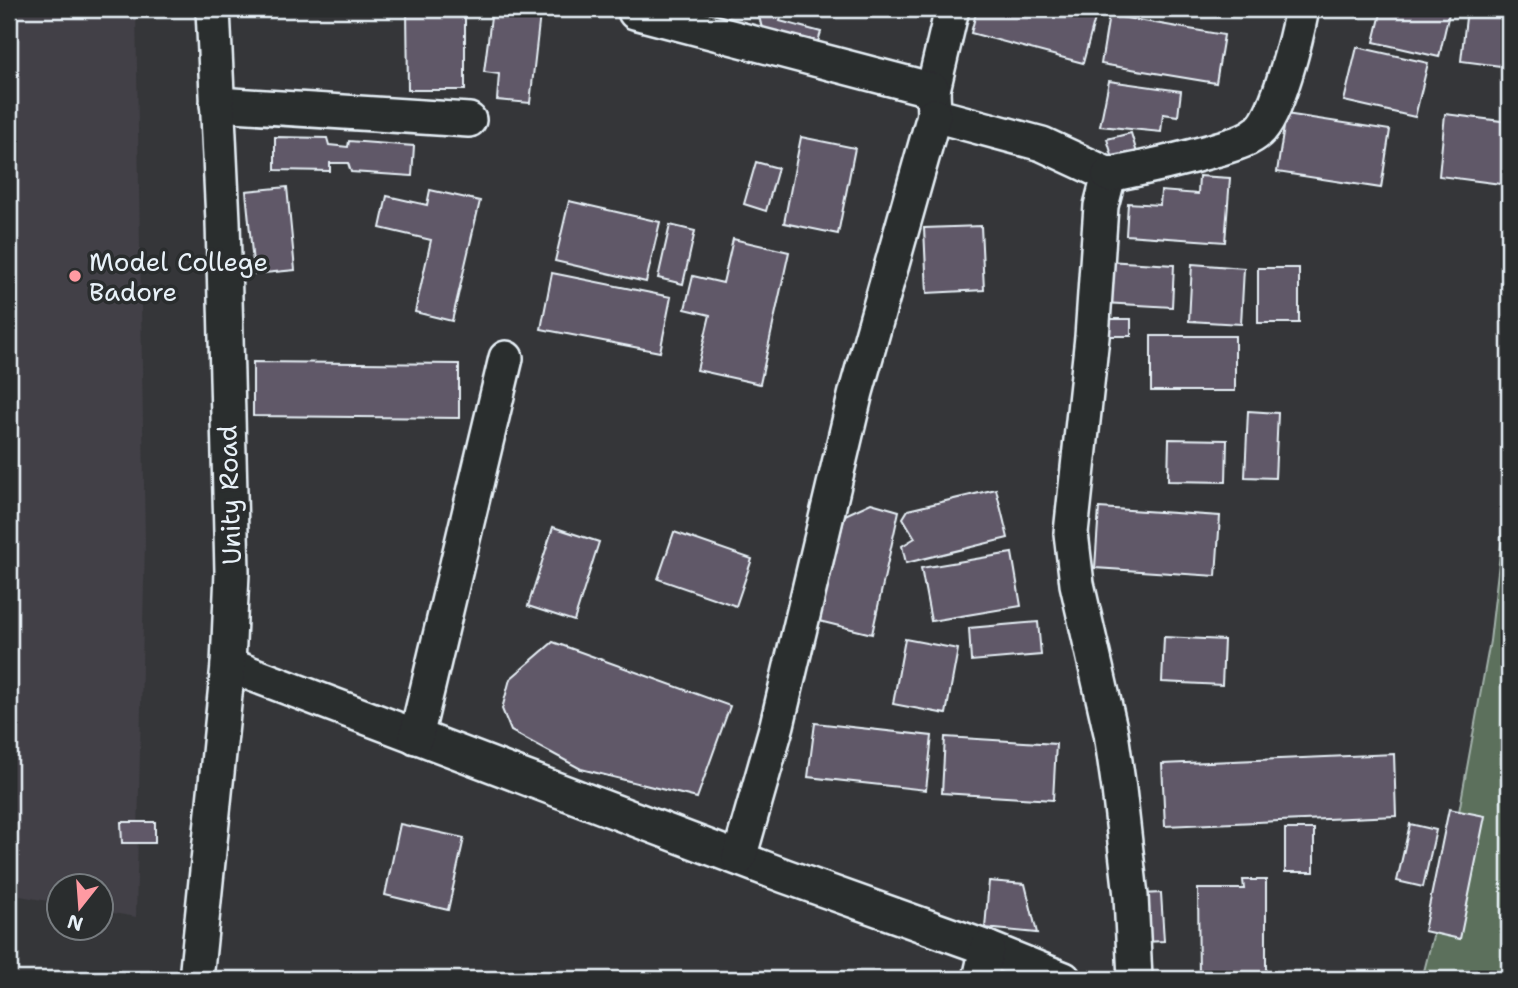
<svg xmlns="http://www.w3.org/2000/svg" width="1518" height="988" viewBox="0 0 1518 988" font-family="'Shantell Sans',sans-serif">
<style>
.built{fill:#424047}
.green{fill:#5b705b;stroke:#a2b0aa;stroke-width:2}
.building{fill:#615867;stroke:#e8f1f8;stroke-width:2}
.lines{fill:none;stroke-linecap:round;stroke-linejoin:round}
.minor-casing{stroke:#e8f1f8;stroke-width:38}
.minor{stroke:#2a2d2e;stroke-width:33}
.poi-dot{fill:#ff9aa2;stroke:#2a2d2e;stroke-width:2.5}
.labels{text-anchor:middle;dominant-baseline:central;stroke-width:7;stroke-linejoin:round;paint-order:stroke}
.poi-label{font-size:26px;fill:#e8f1f8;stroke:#2a2d2e;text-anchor:start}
.street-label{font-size:26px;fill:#e8f1f8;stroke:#2a2d2e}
</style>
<rect width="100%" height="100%" fill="#353639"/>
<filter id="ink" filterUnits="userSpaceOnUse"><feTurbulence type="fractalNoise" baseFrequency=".0143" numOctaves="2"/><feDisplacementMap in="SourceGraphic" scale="14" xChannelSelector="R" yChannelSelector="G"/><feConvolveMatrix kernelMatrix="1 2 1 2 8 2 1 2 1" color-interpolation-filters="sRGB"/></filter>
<g filter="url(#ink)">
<!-- built -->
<polygon class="built" points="9,9 136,9 145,542 136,917 102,911 102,886 60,886 59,903 9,894"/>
<!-- green -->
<polygon class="green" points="1509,475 1509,979 1422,979 1445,889 1490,641"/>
<!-- building -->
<g class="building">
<polygon points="407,9 465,9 465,90 408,90"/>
<polygon points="492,9 540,14 530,103 497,100 499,74 484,72"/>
<polygon points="761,9 784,9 780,21 821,32 815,51 764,37 759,16"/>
<polygon points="977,9 1089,9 1097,11 1083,63 971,33"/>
<polygon points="1382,9 1450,9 1439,57 1374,42"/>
<polygon points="1467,9 1509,9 1509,67 1461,61"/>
<polygon points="1109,15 1224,35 1216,83 1101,64"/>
<polygon points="1357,47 1428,63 1415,117 1344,101"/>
<polygon points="1109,81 1181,91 1178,116 1163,114 1161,132 1100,126"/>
<polygon points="1286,114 1390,130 1381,188 1277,172"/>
<polygon points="1445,114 1509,122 1509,185 1439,176"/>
<polygon points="1131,133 1137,153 1113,159 1107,139"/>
<polygon points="275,137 327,138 329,145 348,147 349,141 414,146 412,176 351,172 348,163 330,163 330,171 275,170"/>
<polygon points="801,137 855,148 838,234 784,223"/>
<polygon points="756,162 778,168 766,211 744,204"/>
<polygon points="1199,176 1230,178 1225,242 1126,235 1128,203 1160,205 1161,191 1198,194"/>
<polygon points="287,187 295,270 254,274 246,191"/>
<polygon points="430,190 480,201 452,321 415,312 431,240 380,228 387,196 427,205"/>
<polygon points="569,201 660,222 646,282 555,261"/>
<polygon points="670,225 695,231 683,284 658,278"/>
<polygon points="981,226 984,290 927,293 924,228"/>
<polygon points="733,239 789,252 760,384 697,370 710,315 685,309 693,276 723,283"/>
<polygon points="1106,261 1174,265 1172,307 1104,303"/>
<polygon points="1192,264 1244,268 1241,324 1189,321"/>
<rect x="1258" y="268" width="41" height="55"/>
<polygon points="552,273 671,297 660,352 541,329"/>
<rect x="1099" y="319" width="32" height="17"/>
<rect x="1151" y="336" width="84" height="55"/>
<polygon points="253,362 459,364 459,418 253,416"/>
<polygon points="1248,411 1278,413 1275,478 1245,477"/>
<polygon points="1169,439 1227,440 1226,482 1168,481"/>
<polygon points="996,489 1008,538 906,563 902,546 915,538 903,518 908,510"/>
<polygon points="871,503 899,511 872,634 819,621 845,515"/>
<polygon points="1099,508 1220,516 1216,576 1095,568"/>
<polygon points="553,527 599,542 574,621 528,606"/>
<polygon points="674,532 752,559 736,606 658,579"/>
<polygon points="1012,553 1021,606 931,621 921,568"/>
<polygon points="1038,622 1041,655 971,661 969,628"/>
<polygon points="1164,637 1224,640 1222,685 1162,682"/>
<polygon points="905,639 958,649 946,714 893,704"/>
<polygon points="553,642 730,706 697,798 581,769 511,731 502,709 510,679"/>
<polygon points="815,723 932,736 926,790 808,777"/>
<polygon points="945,737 1056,744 1053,800 942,793"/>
<polygon points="1394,754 1396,816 1165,826 1162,764"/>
<polygon points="1449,809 1485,816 1460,939 1424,931"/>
<polygon points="121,822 155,822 155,843 122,843"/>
<polygon points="400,824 464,838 448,910 385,895"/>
<polygon points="1410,824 1436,830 1423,887 1397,881"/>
<rect x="1285" y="829" width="29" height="43"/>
<polygon points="1243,880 1266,880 1266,979 1199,979 1198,889 1244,889"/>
<polygon points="989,881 1025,884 1037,933 985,928"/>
<polygon points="1161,893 1164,941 1145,942 1142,894"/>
<polygon points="815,974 838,979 814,979"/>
</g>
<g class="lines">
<!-- minor casing -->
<g class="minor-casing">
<g id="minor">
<polyline points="952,9 933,90 934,115 1042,144 1109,175 1101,206 1092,337 1071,533 1077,584 1111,733 1119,789 1131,896 1135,979"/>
<polyline points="635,12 933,90"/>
<polyline points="217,104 469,120"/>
<path d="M1109,175C1145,168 1180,160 1215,150C1230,145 1247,142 1259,131C1278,115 1297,35 1302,9"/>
<polyline points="228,665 785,876 987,948 1064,979"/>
<polyline points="416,737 506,358"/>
<polyline points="739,858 777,725 856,392 934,115"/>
<polyline points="196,979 228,665 232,572 223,221 213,9"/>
<polyline points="980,979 987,948"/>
</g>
</g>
<!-- minor -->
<use href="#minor" class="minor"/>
</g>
</g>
<!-- markers -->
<circle class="poi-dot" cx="75" cy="276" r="7"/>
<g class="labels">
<!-- poi labels -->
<g class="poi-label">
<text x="89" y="261">Model College<tspan x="89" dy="30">Badore</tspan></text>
</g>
<!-- street labels -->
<g class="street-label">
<text transform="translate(229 495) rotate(-92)">Unity Road</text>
</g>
</g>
<!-- margin -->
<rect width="1518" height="988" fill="none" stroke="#2a2d2e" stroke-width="35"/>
<rect x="18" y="18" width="1483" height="953" fill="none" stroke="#e8f1f8" stroke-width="2.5" filter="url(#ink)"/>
<!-- north arrow -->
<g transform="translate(80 907) rotate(197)"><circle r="33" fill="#2a2d2e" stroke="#767b7f" stroke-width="2"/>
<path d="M0-5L12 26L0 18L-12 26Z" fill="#ff9aa2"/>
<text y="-10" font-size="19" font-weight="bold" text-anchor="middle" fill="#e8f1f8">N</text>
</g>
</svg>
